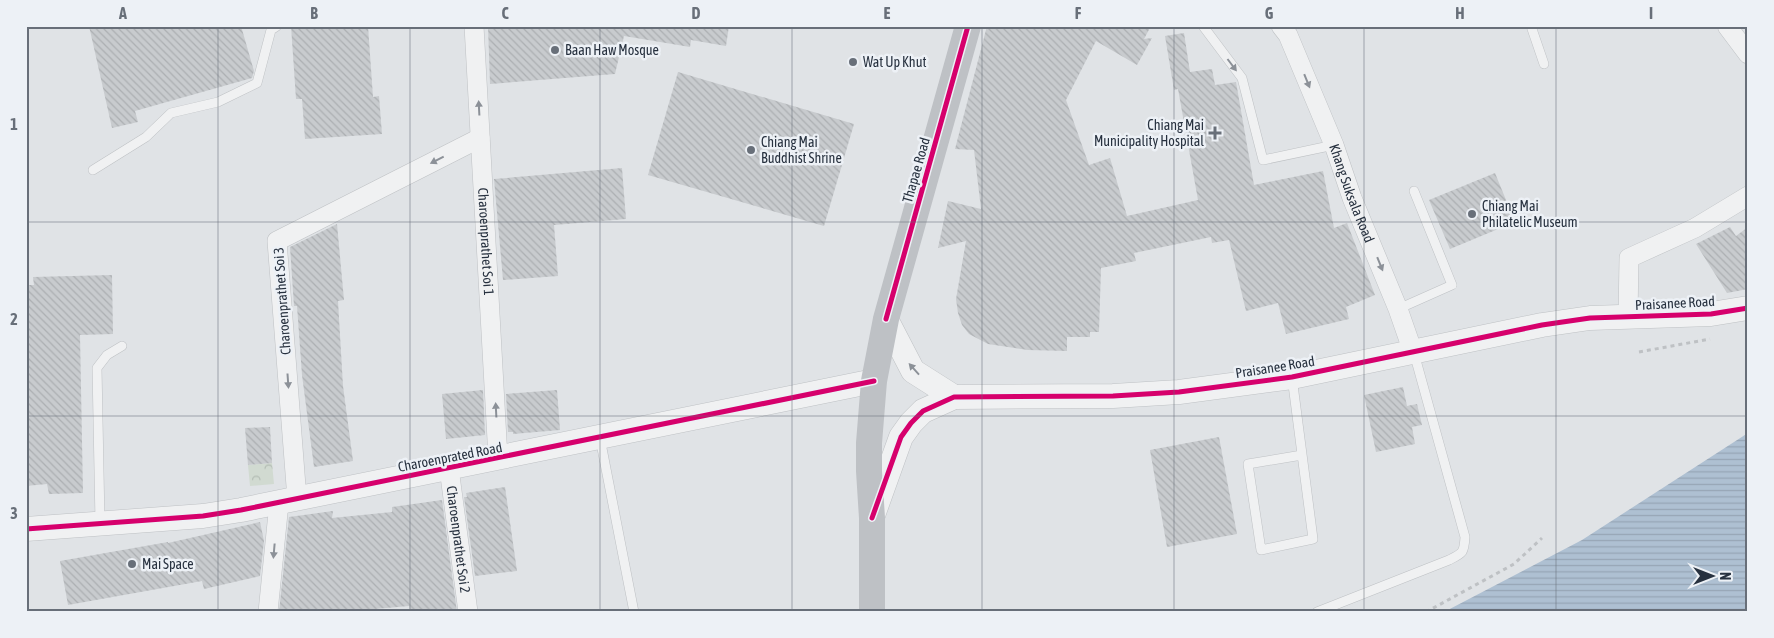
<svg xmlns="http://www.w3.org/2000/svg" width="1774" height="638" viewBox="0 0 1774 638" font-family="'Asap Condensed',sans-serif">
<style>
.forest{fill:url(#forest-crowns)}
.water{fill:url(#water-rules)}
.building{fill:url(#building-back-hatch)}
.lines{fill:none;stroke-linecap:round;stroke-linejoin:round}
.service-casing{stroke:#bec1c4;stroke-width:10}
.minor-casing{stroke:#bec1c4;stroke-width:20}
.tertiary-casing{stroke:#bec1c4;stroke-width:25}
.path{stroke:#bec1c4;stroke-width:3;stroke-dasharray:4 4;stroke-linecap:butt}
.service{stroke:#f0f1f2;stroke-width:9}
.minor{stroke:#f0f1f2;stroke-width:19}
.tertiary{stroke:#f0f1f2;stroke-width:24}
.secondary{stroke:#bec1c5;stroke-width:26}
.cycleway-casing{stroke:#edf1f6;stroke-width:8}
.cycleway{stroke:#d6006c;stroke-width:5}
.oneway{fill:#8c9198}
.grid{fill:none;stroke:#686f79;stroke-width:1;stroke-opacity:0.55}
.poi-dot{fill:#686f79;stroke:#edf1f6;stroke-width:2}
.labels{text-anchor:middle;dominant-baseline:central;stroke-width:5;stroke-linejoin:round;paint-order:stroke}
.poi-label{font-size:14px;fill:#27313f;stroke:#edf1f6;text-anchor:start}
.street-label{font-size:14px;fill:#27313f;stroke:#edf1f6}
.neatline{fill:none;stroke:#686f79;stroke-width:2}
.grid-label{font-size:16px;text-anchor:middle;font-weight:bold;fill:#686f79}
</style>
<defs>
<pattern id="forest-crowns" width="20" height="18" patternUnits="userSpaceOnUse" patternTransform="scale(1.25)"><rect width="20" height="18" fill="#d1dad1"/><path d="M2 6a3 3 0 1 1 6 0M12 15a3 3 0 1 1 6 0" fill="none" stroke="#b3bcb4"/></pattern>
<pattern id="water-rules" width="6" height="5" patternUnits="userSpaceOnUse" patternTransform="scale(1.25)"><rect width="6" height="5" fill="#aec0d2"/><path d="M0 2.5h6" fill="none" stroke="#96a5b5"/></pattern>
<pattern id="building-back-hatch" width="6" height="6" patternUnits="userSpaceOnUse" patternTransform="scale(1.25)"><rect width="6" height="6" fill="#c8cbce"/><path d="M-1 5l2 2M0 0l6 6M5-1l2 2" fill="none" stroke="#acafb2"/></pattern>
</defs>
<rect width="100%" height="100%" fill="#e0e3e6"/>
<!-- forest -->
<polygon class="forest" points="272,463 274,484 250,486 248,465"/>
<!-- water -->
<polygon class="water" points="1748,433 1748,612 1444,612 1582,540"/>
<!-- building -->
<g class="building">
<polygon points="89,26 241,26 254,71 252,78 135,111 138,122 112,128"/>
<polygon points="291,26 368,26 373,97 379,96 382,134 305,139 302,99 296,99"/>
<polygon points="488,26 729,26 726,46 691,40 690,47 624,36 615,74 490,84"/>
<polygon points="987,26 1151,26 1144,39 1152,38 1137,65 1096,41 1066,100 1089,165 1110,158 1127,216 1198,200 1178,89 1174,90 1165,36 1184,33 1190,72 1212,69 1215,85 1236,82 1254,185 1323,171 1334,228 1347,223 1375,295 1346,307 1349,319 1286,334 1278,303 1246,311 1229,240 1212,243 1211,237 1134,253 1136,261 1101,268 1099,332 1090,332 1090,337 1067,337 1067,351 1028,350 988,344 969,334 962,325 958,313 956,299 966,241 938,248 948,201 981,209 974,150 955,149"/>
<polygon points="678,72 854,124 824,226 648,175"/>
<polygon points="622,168 626,219 554,225 558,276 503,280 494,179"/>
<polygon points="1495,173 1515,222 1450,249 1429,200"/>
<polygon points="337,224 344,300 338,301 343,386 353,461 314,467 302,375 297,306 294,306 290,247"/>
<polygon points="1730,227 1736,236 1748,227 1748,289 1727,293 1696,244"/>
<polygon points="112,275 113,334 80,335 83,493 49,494 47,484 26,486 26,285 34,285 33,277"/>
<polygon points="1403,387 1407,406 1417,404 1422,425 1412,427 1415,444 1376,452 1364,395"/>
<polygon points="483,390 485,435 446,439 442,394"/>
<polygon points="557,390 560,430 513,434 513,432 508,432 506,394"/>
<polygon points="270,427 272,463 248,465 245,428"/>
<polygon points="1219,437 1237,534 1167,547 1150,450"/>
<polygon points="505,487 517,571 475,576 464,497 467,497 466,493"/>
<polygon points="442,500 457,612 410,612 409,606 341,612 279,612 289,517 333,511 332,518 392,512 392,507"/>
<polygon points="260,522 264,541 260,576 204,589 202,581 68,605 60,561 168,542 168,543"/>
</g>
<g class="lines">
<!-- service casing -->
<g class="service-casing">
<g id="service">
<polyline points="1203,26 1242,78 1263,160 1334,145"/>
<polyline points="1531,26 1544,64"/>
<polyline points="93,170 146,137 171,113 218,102 257,83 271,30 277,26"/>
<polyline points="1398,309 1452,285 1414,191"/>
<polyline points="1292,377 1313,539 1261,550 1248,464 1302,455"/>
<polyline points="600,438 634,612"/>
<polyline points="100,522 97,368 107,355 122,346"/>
<path d="M1317,612L1449,560C1463,553 1464,553 1465,537L1414,353"/>
</g>
</g>
<!-- minor casing -->
<g class="minor-casing">
<g id="minor">
<path id="s1" d="M474,26L498,458"/>
<path id="s2" d="M1281,26L1288,35L1334,145L1352,198L1398,309L1413,352"/>
<polyline points="1727,26 1748,54"/>
<polyline points="1628,317 1629,258 1695,228 1748,196"/>
<path id="s3" d="M449,468L468,612"/>
<polyline points="297,499 277,241 480,138"/>
<polyline points="268,612 279,503"/>
</g>
</g>
<!-- tertiary casing -->
<g class="tertiary-casing">
<g id="tertiary">
<polyline points="886,319 913,371 954,397"/>
<polyline points="872,518 901,437 911,423 923,411 954,397 1113,396 1179,392 1292,377 1542,325 1590,318 1711,314 1748,308"/>
<polyline points="26,529 203,516 241,510 874,381"/>
</g>
</g>
<!-- path -->
<g class="path">
<polyline points="1639,352 1710,339"/>
<polyline points="1426,612 1514,564 1542,538"/>
</g>
<!-- service -->
<use href="#service" class="service"/>
<!-- minor -->
<use href="#minor" class="minor"/>
<!-- tertiary -->
<use href="#tertiary" class="tertiary"/>
<!-- secondary -->
<polyline class="secondary" points="872,612 872,518 869,471 869,443 874,381 886,319 968,26"/>
<!-- cycleway casing -->
<g class="cycleway-casing">
<g id="cycleway">
<polyline points="886,319 968,26"/>
<polyline points="872,518 901,437 911,423 923,411 954,397 1113,396 1179,392 1292,377 1542,325 1590,318 1711,314 1748,308"/>
<polyline points="26,529 203,516 241,510 874,381"/>
</g>
</g>
<!-- cycleway -->
<use href="#cycleway" class="cycleway"/>
</g>
<!-- one-way arrows -->
<defs><path id="oneway-solid" d="M-6-.8H1V-3.2L6.5 0L1 3.2V.8H-6Z" transform="scale(1.25)"/></defs>
<g class="oneway">
<use href="#oneway-solid" transform="translate(1232 65) rotate(53)"/>
<use href="#oneway-solid" transform="translate(1307 81) rotate(68)"/>
<use href="#oneway-solid" transform="translate(479 108) rotate(-93)"/>
<use href="#oneway-solid" transform="translate(437 160) rotate(153)"/>
<use href="#oneway-solid" transform="translate(1380 264) rotate(68)"/>
<use href="#oneway-solid" transform="translate(914 369) rotate(-132)"/>
<use href="#oneway-solid" transform="translate(288 381) rotate(86)"/>
<use href="#oneway-solid" transform="translate(496 410) rotate(-93)"/>
<use href="#oneway-solid" transform="translate(274 551) rotate(95)"/>
</g>
<!-- grid -->
<path class="grid" d="M218,26V612M410,26V612M600,26V612M792,26V612M982,26V612M1174,26V612M1364,26V612M1556,26V612M26,222H1748M26,416H1748"/>
<!-- markers -->
<g class="poi-dot">
<circle cx="555" cy="50" r="5"/>
<circle cx="853" cy="62" r="5"/>
<path d="M1212.5 125.5h5v5h5v5h-5v5h-5v-5h-5v-5h5z"/>
<circle cx="751" cy="150" r="5"/>
<circle cx="1472" cy="214" r="5"/>
<circle cx="132" cy="564" r="5"/>
</g>
<g class="labels">
<!-- poi labels -->
<g class="poi-label">
<text x="565" y="50">Baan Haw Mosque</text>
<text x="863" y="62">Wat Up Khut</text>
<text x="1204" y="125" text-anchor="end">Chiang Mai<tspan x="1204" dy="16">Municipality Hospital</tspan></text>
<text x="761" y="142">Chiang Mai<tspan x="761" dy="16">Buddhist Shrine</tspan></text>
<text x="1482" y="206">Chiang Mai<tspan x="1482" dy="16">Philatelic Museum</tspan></text>
<text x="142" y="564">Mai Space</text>
</g>
<!-- street labels -->
<g class="street-label">
<text transform="translate(916 170) rotate(-74)">Thapae Road</text>
<text stroke="none"><textPath href="#s2" startOffset="182">Khang Suksala Road</textPath></text>
<text stroke="none"><textPath href="#s1" startOffset="216">Charoenprathet Soi 1</textPath></text>
<text transform="translate(282 301) rotate(-94)">Charoenprathet Soi 3</text>
<text transform="translate(1675 303) rotate(-3)">Praisanee Road</text>
<text transform="translate(1275 367) rotate(-9)">Praisanee Road</text>
<text transform="translate(450 457) rotate(-11)">Charoenprated Road</text>
<text stroke="none"><textPath href="#s3" startOffset="72">Charoenprathet Soi 2</textPath></text>
</g>
</g>
<!-- border -->
<rect width="1774" height="638" fill="none" stroke="#edf1f6" stroke-width="55"/>
<!-- north arrow -->
<g transform="translate(1712 576) rotate(90)" stroke="#edf1f6" stroke-width="4" paint-order="stroke">
<path d="M0-4L9 19L0 12L-9 19Z" fill="#27313f"/>
<text y="-8" font-size="14" font-weight="bold" text-anchor="middle" fill="#27313f">N</text>
</g>
<rect x="28" y="28" width="1718" height="582" class="neatline"/>
<g class="grid-label">
<text x="123" y="19">A</text>
<text x="314" y="19">B</text>
<text x="505" y="19">C</text>
<text x="696" y="19">D</text>
<text x="887" y="19">E</text>
<text x="1078" y="19">F</text>
<text x="1269" y="19">G</text>
<text x="1460" y="19">H</text>
<text x="1651" y="19">I</text>
<text x="14" y="130">1</text>
<text x="14" y="325">2</text>
<text x="14" y="519">3</text>
</g>
</svg>
